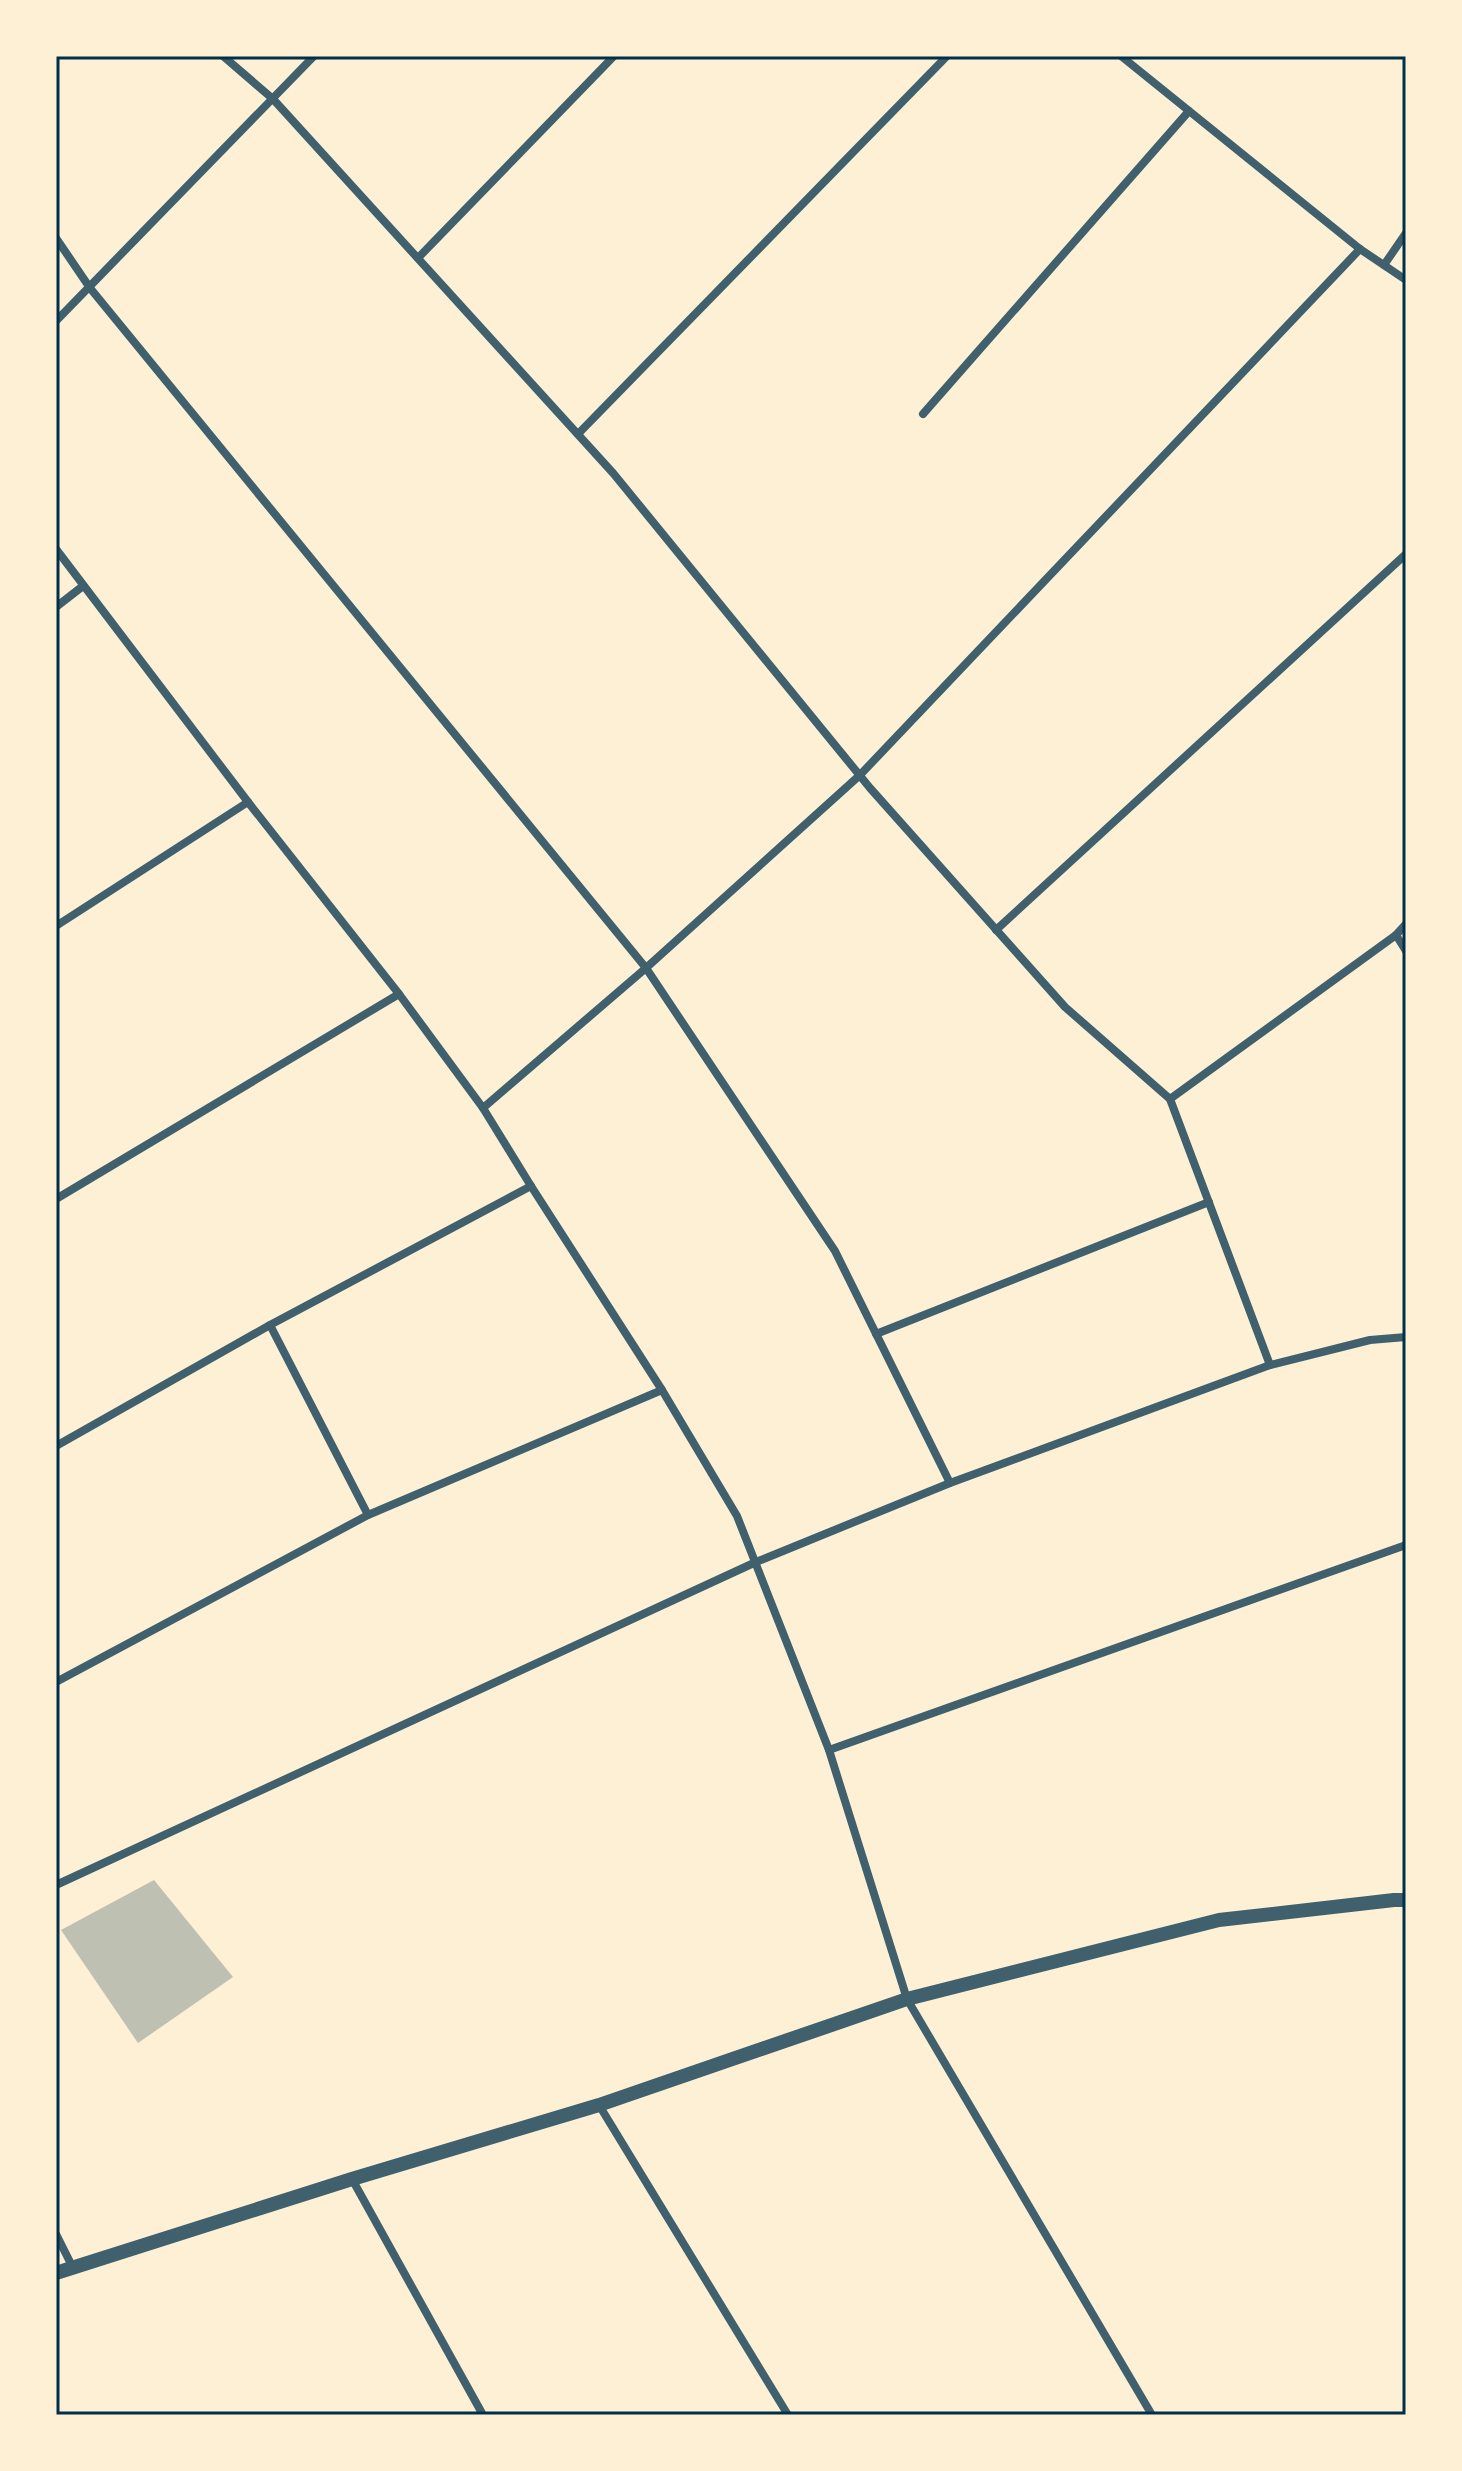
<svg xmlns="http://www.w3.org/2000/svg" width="1462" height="2471" viewBox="0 0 1462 2471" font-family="Montserrat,sans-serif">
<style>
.building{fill:#bec0b2}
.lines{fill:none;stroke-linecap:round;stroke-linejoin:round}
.minor{stroke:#3f606c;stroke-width:8}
.tertiary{stroke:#3f606c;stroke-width:14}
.neatline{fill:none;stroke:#003049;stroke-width:3}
</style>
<rect width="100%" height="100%" fill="#fdf0d5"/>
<!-- building -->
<polygon class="building" points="154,1880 233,1977 138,2043 61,1930"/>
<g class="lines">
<!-- minor -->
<g class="minor">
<polyline points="223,56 273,99 613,473 870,788 1065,1007 1170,1099 1270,1365"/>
<polyline points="1121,56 1360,249 1406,280"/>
<polyline points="56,238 90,288 646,968 835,1251 950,1483"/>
<polyline points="418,258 614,56"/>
<polyline points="1384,265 1406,233"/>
<polyline points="56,321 314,56"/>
<polyline points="923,414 1189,111"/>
<polyline points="578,434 947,56"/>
<polyline points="56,549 248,802 399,994 483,1108 531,1186 662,1390 737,1516 829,1750 907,1999 1152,2415"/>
<polyline points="56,607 83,586"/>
<polyline points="56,926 248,802"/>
<polyline points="996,930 1406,554"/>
<polyline points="1396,935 1406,951"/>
<polyline points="1170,1099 1396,935 1406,924"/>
<polyline points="483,1108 646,968 860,775 1360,249"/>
<polyline points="56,1199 399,994"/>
<polyline points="270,1325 368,1515"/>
<polyline points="876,1334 1209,1202"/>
<polyline points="56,1446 270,1325 531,1186"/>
<polyline points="56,1682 368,1515 662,1390"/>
<polyline points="829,1750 1406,1545"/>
<polyline points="56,1885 756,1562 950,1483 1270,1365 1370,1340 1406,1337"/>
<polyline points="599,2105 788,2415"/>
<polyline points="352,2179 483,2415"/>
<polyline points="56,2234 73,2268"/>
</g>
<!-- tertiary -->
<polyline class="tertiary" points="56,2273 352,2179 599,2105 907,1999 1219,1920 1394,1900 1406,1900"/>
</g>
<!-- border -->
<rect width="1462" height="2471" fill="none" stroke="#fdf0d5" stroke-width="116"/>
<rect x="58" y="58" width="1346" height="2355" class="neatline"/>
</svg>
